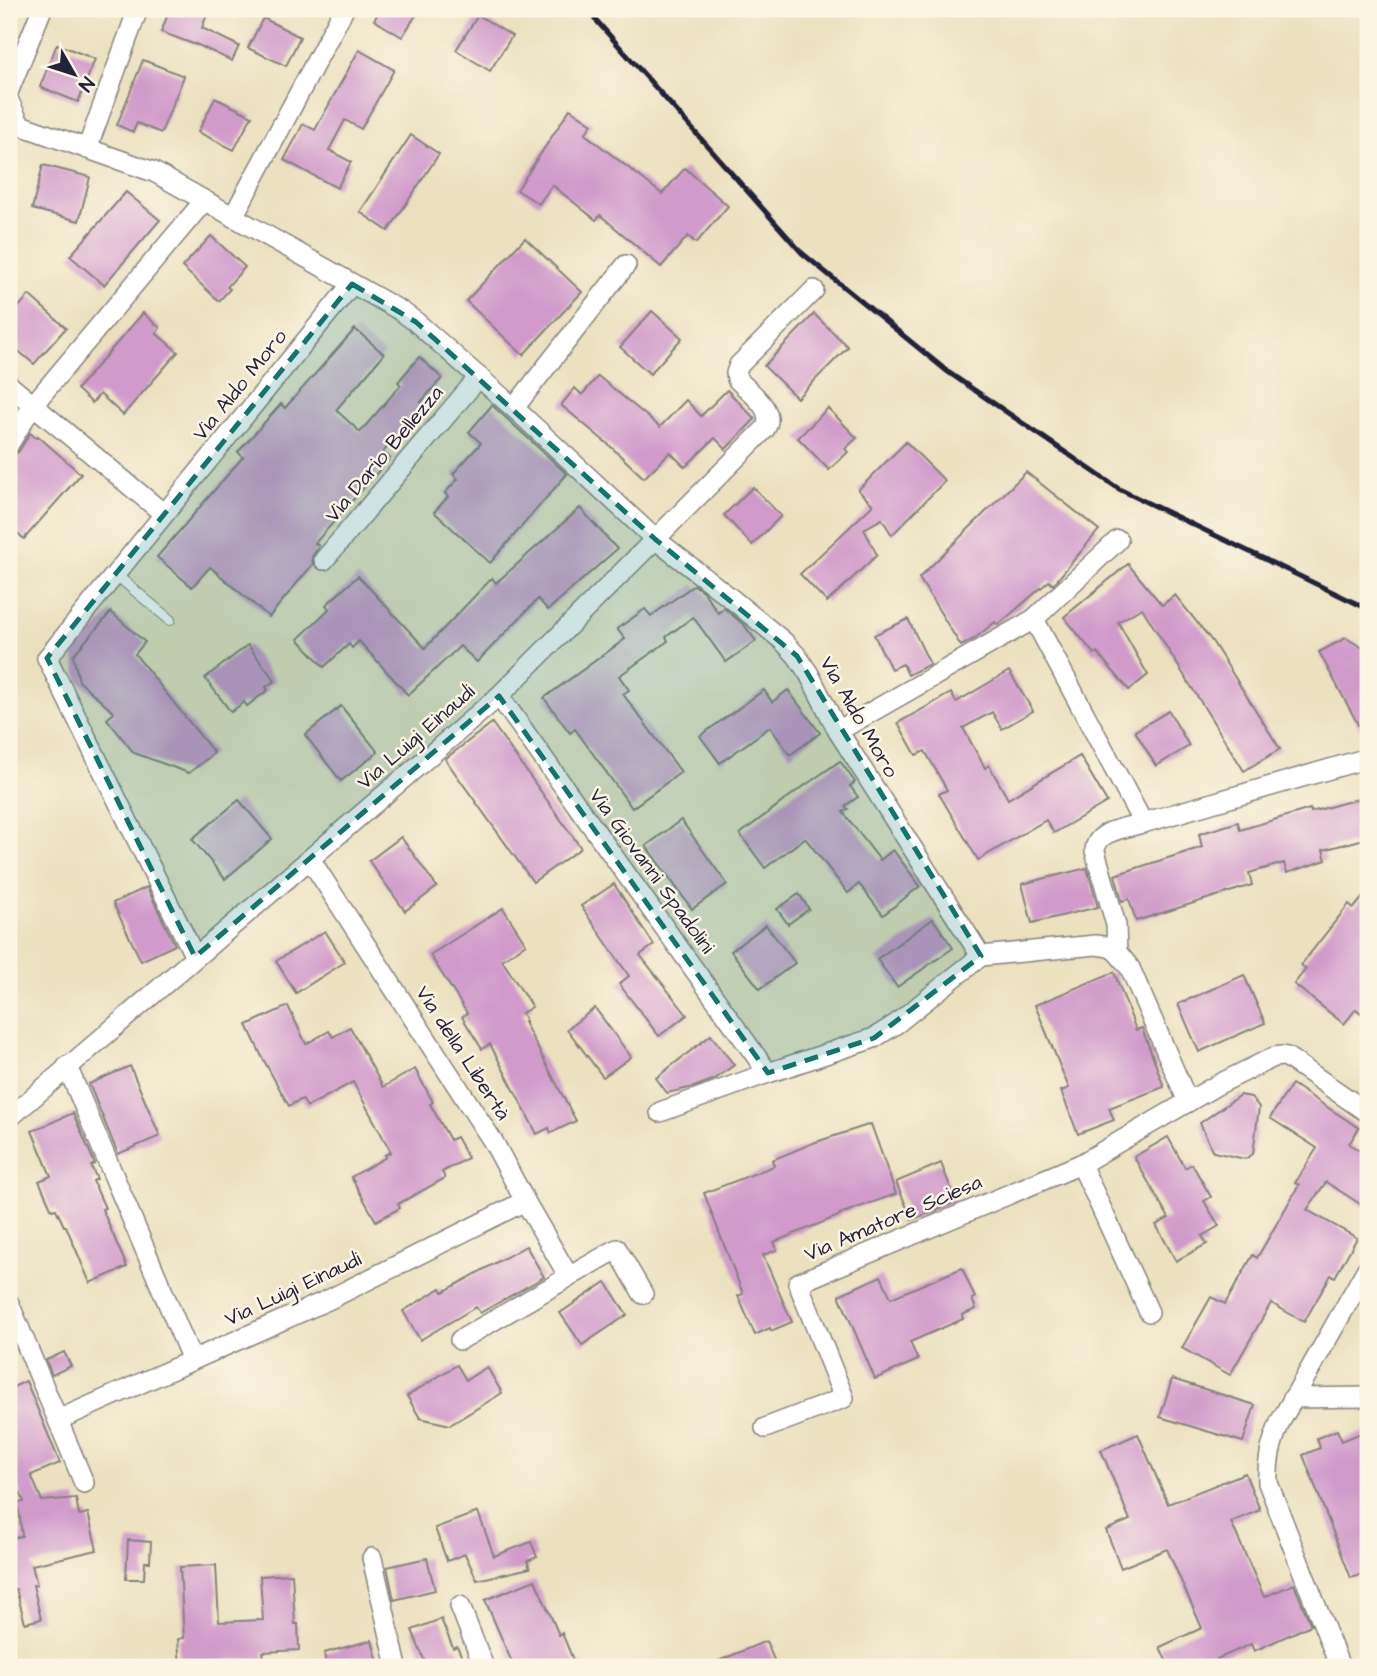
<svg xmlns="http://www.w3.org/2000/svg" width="1377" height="1676" viewBox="0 0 1377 1676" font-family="'Architects Daughter',sans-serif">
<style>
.building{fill:#d09acb}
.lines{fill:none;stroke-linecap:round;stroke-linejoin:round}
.service-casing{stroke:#86827d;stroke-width:12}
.minor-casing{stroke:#86827d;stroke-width:22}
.service{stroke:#fff;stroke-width:10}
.minor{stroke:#fff;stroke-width:19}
.rail{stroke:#22223b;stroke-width:5}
.marked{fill:#0f766e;fill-opacity:0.2;stroke:#0f766e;stroke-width:5;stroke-dasharray:14 9;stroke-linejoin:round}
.labels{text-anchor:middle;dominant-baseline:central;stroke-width:5;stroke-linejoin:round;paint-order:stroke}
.street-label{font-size:21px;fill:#22223b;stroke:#fcf5e5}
</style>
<rect width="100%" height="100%" fill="#fcf5e5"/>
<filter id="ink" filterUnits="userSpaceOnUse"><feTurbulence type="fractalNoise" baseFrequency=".0143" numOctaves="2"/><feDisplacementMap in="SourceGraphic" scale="14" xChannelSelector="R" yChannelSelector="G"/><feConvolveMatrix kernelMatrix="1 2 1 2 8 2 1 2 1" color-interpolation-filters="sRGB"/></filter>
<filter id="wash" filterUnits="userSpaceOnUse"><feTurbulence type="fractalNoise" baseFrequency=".00686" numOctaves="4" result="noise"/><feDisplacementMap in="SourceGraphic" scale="28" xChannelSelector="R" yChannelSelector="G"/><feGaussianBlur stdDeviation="1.57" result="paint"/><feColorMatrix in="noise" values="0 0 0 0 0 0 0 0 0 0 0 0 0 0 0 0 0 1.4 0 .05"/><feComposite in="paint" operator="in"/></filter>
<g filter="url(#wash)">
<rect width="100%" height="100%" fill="#ebe1bf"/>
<g id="blocks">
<!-- building -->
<g class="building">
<polygon points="170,9 209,9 202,28 239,46 232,61 196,44 196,45 161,32"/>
<polygon points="381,9 420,9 402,37 374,20"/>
<polygon points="478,15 512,36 490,71 456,50"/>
<polygon points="263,18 300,37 286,66 248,48"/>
<polygon points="57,44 95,59 78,102 40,87"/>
<polygon points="359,50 394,70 361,129 345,120 329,150 351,162 337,188 284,160 303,124 315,130"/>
<polygon points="143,60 184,76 161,133 137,123 133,132 117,125"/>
<polygon points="215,98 252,116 234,150 198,132"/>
<polygon points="570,109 592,124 585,134 662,194 685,168 728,206 696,243 688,236 661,267 600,215 596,220 552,185 539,204 517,190"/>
<polygon points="411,135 439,154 388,231 360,212"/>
<polygon points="43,165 90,177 79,221 32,209"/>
<polygon points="126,192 160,220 104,285 70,256"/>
<polygon points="211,236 245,267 227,287 230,289 219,301 182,267"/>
<polygon points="525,238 582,292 523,355 466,301"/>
<polygon points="29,295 66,328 34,364 9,343 9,318"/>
<polygon points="652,311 682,338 650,374 620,347"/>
<polygon points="143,313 160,328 156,333 178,352 123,415 100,394 92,403 77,389"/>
<polygon points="814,314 848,347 797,398 764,366"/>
<polygon points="355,329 384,354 336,410 360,432 401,385 398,382 419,357 442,378 421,402 425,405 383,452 390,458 315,543 319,546 312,557 313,564 269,617 210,567 192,587 157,557 243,457 238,452 281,404 285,408"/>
<polygon points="598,376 660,427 686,400 701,416 727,390 755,419 726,449 715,438 685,467 670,452 644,478 609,445 561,405 575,388 582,395"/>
<polygon points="492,405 567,474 490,563 434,512 448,497 445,493 458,479 453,474 481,443 469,432"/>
<polygon points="828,408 857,438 845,449 848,452 829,470 798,438"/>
<polygon points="30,433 36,438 38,436 81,474 24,539 9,525 9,456 14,455 19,451"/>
<polygon points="906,442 945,481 892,535 882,519 864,529 877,555 827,602 800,574 873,505 858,490"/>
<polygon points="1026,472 1099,530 1053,585 1049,581 998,625 995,622 974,639 961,646 919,578"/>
<polygon points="753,487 781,516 752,545 724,515"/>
<polygon points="580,508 617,549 548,610 538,599 477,662 460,646 408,695 359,641 352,648 349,644 324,667 298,639 329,609 326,605 358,576 425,648 492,578 496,583"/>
<polygon points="1128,564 1162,605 1175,595 1212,641 1280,749 1244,771 1142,608 1118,622 1148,675 1129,690 1097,652 1094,654 1064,617"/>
<polygon points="694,585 704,592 718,613 724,608 744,625 756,641 726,662 693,617 666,637 668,641 619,676 629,690 623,694 681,772 632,808 575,729 570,733 544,698 625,639 617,629 645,609 651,616"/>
<polygon points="111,612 145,642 135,654 214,753 189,773 134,753 107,719 114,713 79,681 73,655"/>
<polygon points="908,619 930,664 908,675 903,664 891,669 874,635"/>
<polygon points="1346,638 1368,651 1368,743 1319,652"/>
<polygon points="248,645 275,681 266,687 268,690 247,706 244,702 231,712 205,678"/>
<polygon points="1009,671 1033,711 1002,729 992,712 963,728 985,768 989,765 1008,799 1080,756 1107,802 1054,833 1046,820 978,860 939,794 947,790 925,751 916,755 898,723 951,693 956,702"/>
<polygon points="764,690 772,702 788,690 820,733 790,755 770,727 720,763 700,736"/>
<polygon points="341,706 378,752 341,781 305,735"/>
<polygon points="1169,711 1189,746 1156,766 1135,731"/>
<polygon points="492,723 581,848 533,882 445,759"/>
<polygon points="840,761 855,782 850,786 858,797 845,806 848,809 843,812 880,860 893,850 920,886 883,915 859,884 848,893 805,838 765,868 740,834 794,793"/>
<polygon points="1368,796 1368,838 1323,850 1326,860 1287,873 1284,863 1249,873 1252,885 1136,921 1129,899 1122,901 1115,875 1202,847 1199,834 1238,822 1240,830 1310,809 1311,812"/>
<polygon points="239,800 272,839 225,879 192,839"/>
<polygon points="681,820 727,884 692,909 646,846"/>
<polygon points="401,837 437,887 405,911 369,861"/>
<polygon points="1087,868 1098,907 1032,923 1022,884"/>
<polygon points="614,884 654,945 640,955 687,1015 659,1036 619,984 629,976 581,906"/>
<polygon points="147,887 175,945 141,961 113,903"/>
<polygon points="1368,891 1368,1019 1356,1009 1344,1024 1294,984 1306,969 1301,965 1349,904 1354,908"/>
<polygon points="799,894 809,909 788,924 777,909"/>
<polygon points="503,908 526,944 502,960 532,1007 522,1013 526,1021 524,1022 576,1121 551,1133 549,1128 537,1134 490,1044 482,1049 462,1017 467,1013 430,955"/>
<polygon points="933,919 953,948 897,987 877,959"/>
<polygon points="766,925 795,963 760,989 731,951"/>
<polygon points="325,931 345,962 296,993 276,961"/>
<polygon points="1114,972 1136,1030 1142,1028 1164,1087 1109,1108 1114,1120 1078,1134 1061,1091 1069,1088 1035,1005"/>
<polygon points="1244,975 1265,1023 1199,1052 1178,1004"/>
<polygon points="288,1006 306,1044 329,1031 333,1037 350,1027 383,1087 415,1069 433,1102 430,1104 450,1140 456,1137 468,1158 442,1172 445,1178 398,1204 400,1208 376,1221 351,1177 386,1157 385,1155 391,1152 353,1082 307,1107 302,1099 289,1106 262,1057 247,1025"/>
<polygon points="595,1008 631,1057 603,1077 567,1029"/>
<polygon points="711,1035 734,1065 715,1079 694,1087 667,1093 656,1078"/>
<polygon points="130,1066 160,1136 118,1154 89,1084"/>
<polygon points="1292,1084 1359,1128 1349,1144 1368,1156 1368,1209 1326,1182 1307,1210 1357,1238 1335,1277 1331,1275 1304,1322 1271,1303 1230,1375 1182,1348 1211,1297 1225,1304 1253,1255 1257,1258 1299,1185 1295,1183 1317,1148 1270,1118"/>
<polygon points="1240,1095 1251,1097 1259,1107 1253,1154 1245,1159 1213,1152 1200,1123"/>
<polygon points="73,1113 95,1164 91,1166 97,1179 93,1181 105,1208 102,1209 127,1267 90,1283 66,1226 64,1226 56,1209 52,1210 39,1181 51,1176 32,1131"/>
<polygon points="871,1124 896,1194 840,1214 841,1215 774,1242 777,1250 763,1255 792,1322 771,1331 770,1328 755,1335 738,1296 743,1294 704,1193 774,1166 772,1160 813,1143"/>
<polygon points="1168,1137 1185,1168 1192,1164 1211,1197 1204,1201 1219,1226 1202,1236 1207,1244 1176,1261 1156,1225 1169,1218 1134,1157"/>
<polygon points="941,1163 956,1202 912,1220 896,1182"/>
<polygon points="526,1246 544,1277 480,1313 476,1307 420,1340 403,1311 441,1288 443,1292"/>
<polygon points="962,1268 975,1298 972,1299 976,1309 962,1315 963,1319 910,1342 918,1360 875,1379 839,1295 881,1276 891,1298"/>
<polygon points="606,1282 627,1315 582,1345 560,1313"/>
<polygon points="64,1352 71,1366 52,1375 46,1360"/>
<polygon points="457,1365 466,1380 487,1367 502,1393 450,1425 420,1418 407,1396"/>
<polygon points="1172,1379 1255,1405 1243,1442 1160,1417"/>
<polygon points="26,1381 60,1463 31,1475 42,1501 76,1498 79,1515 88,1513 97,1550 32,1565 37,1585 33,1585 41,1619 25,1623 16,1589 9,1590 9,1539 22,1536 18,1503 24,1502 9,1466 9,1389"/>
<polygon points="1337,1430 1342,1441 1368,1430 1368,1572 1351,1578 1303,1455 1320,1448 1317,1438"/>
<polygon points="1138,1434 1168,1504 1245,1473 1260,1510 1231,1522 1264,1597 1294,1584 1311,1625 1254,1651 1251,1644 1217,1659 1219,1663 1210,1667 1169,1667 1160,1647 1202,1628 1167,1549 1121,1568 1106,1530 1130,1520 1101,1450"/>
<polygon points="478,1512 494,1556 531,1542 537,1557 527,1561 530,1568 477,1580 465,1554 447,1561 435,1528"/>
<polygon points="128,1540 151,1542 150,1562 145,1562 144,1579 126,1579"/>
<polygon points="427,1558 435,1590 394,1600 387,1567"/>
<polygon points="216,1565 219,1622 263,1620 260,1576 292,1574 295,1624 298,1624 299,1650 263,1652 264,1659 225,1661 226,1667 180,1667 178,1639 184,1638 180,1567"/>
<polygon points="535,1580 559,1635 562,1633 576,1667 514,1667 485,1600"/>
<polygon points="441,1619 453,1648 457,1646 464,1662 451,1667 427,1667 412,1630"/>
<polygon points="372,1640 379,1667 327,1667 324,1653"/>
<polygon points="766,1641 777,1667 704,1667"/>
</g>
</g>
</g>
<g filter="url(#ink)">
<use href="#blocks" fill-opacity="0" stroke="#86827d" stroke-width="2"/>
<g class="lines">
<!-- service casing -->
<g class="service-casing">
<polyline id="service" points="115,574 170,620"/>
</g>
<!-- minor casing -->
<g class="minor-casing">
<g id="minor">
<polyline points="9,90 42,9"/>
<polyline points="9,101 20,125"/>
<polyline points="9,127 20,125 154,172 401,311 416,322 514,408 655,539 733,600 783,641 797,656 809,674 838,731 981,956"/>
<polyline points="87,149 138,9"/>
<polyline points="233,217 344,9"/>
<polyline points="9,385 164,514"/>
<polyline points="514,408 626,265"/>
<polyline points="9,444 33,405 204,201"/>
<polyline points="324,560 479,377"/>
<polyline points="1034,619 1118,540"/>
<polyline points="499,696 768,1073"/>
<path d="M838,731L1034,619L1143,823C1126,828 1096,830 1095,851L1116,925L1117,952L1130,968L1188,1102"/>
<polyline points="1143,823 1368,758"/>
<polyline points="310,859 494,1143 525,1201 569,1277"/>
<polyline points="981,956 1096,945 1110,947 1117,952"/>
<polyline points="195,957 47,658 352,284"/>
<polyline points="67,1066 192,1360"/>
<polyline points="660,1112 768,1073 874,1038 896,1024 981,956"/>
<path d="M9,1118L499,696L765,429C777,410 749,392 737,379L736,373L739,365L814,290"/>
<polyline points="1081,1164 1149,1312"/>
<polyline points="9,1303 84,1483"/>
<polyline points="460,1340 617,1249 643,1294"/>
<polyline points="1293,1398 1368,1397"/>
<polyline points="58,1420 330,1299 525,1201"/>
<polyline points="765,1428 844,1398 798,1283 1081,1164 1217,1085 1274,1057 1282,1056 1287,1057 1368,1113"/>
<polyline points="372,1558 397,1667"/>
<polyline points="460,1606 484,1667"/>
<path d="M1340,1667L1268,1483C1267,1459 1271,1445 1280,1422L1368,1267"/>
</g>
</g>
<!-- service -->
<use href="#service" class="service"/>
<!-- minor -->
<use href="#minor" class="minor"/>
<!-- rail -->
<polyline class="rail" points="590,9 595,19 802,253 948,372 1119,489 1368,609"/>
</g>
</g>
<!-- marked area -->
<path class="marked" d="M352,284L416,322L655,539L797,656L981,956L874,1038L768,1073L499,696L195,957L47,658Z"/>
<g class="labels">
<!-- street labels -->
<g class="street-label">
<text transform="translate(240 385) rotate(-51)">Via Aldo Moro</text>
<text transform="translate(384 454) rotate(-50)">Via Dario Bellezza</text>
<text transform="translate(859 717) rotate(60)">Via Aldo Moro</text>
<text transform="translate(416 737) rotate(-41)">Via Luigi Einaudi</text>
<text transform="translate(652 871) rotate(54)">Via Giovanni Spadolini</text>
<text transform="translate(463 1053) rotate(57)">Via della Libertà</text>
<text transform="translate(893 1218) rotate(-23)">Via Amatore Sciesa</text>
<text transform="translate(293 1289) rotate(-25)">Via Luigi Einaudi</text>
</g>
</g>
<!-- margin -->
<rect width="1377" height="1676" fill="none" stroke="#fcf5e5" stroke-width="35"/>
<!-- north arrow -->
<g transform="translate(74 74) rotate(129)" stroke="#fcf5e5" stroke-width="5" paint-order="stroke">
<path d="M0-5L12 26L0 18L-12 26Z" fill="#22223b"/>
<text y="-10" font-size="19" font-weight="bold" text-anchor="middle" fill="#22223b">N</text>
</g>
</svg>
